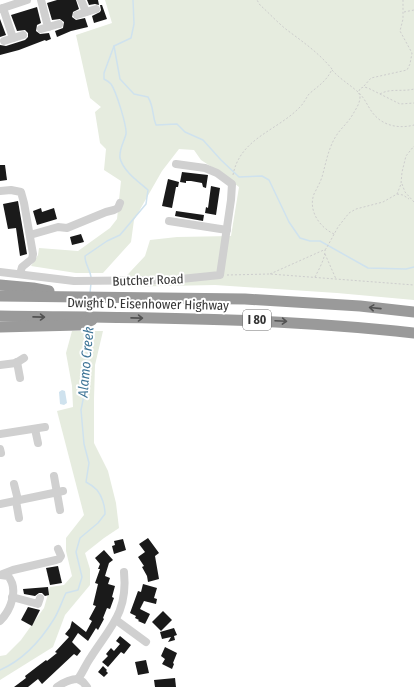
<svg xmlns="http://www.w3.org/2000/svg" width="414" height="687" viewBox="0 0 414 687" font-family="'Fira Sans Condensed',sans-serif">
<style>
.green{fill:#e6ecdf}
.water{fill:#cfe2ee}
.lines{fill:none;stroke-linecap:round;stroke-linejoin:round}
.stream{stroke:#cfe2ee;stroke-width:1.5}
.building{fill:#1a1a1a}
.path{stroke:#cdcdcd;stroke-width:1;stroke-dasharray:2 2;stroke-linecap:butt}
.minor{stroke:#d0d0d0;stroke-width:8}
.highway{stroke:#9a9a9a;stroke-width:11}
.oneway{stroke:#525252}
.labels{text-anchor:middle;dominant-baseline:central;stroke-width:4;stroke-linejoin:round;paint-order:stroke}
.shield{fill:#fff;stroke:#707070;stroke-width:1}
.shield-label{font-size:12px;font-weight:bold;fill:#333}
.street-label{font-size:13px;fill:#333;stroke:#fff}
.water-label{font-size:14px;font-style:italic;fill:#3f7597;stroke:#fff}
</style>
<rect width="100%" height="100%" fill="#fff"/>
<!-- green -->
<g class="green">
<polygon points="105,0 414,0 414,300 337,293 215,285 116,287 145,256 150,240 177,237 231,236 239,187 221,173 201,160 194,150 179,149 162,171 134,220 131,242 103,273 76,273 31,266 38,255 39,248 78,251 110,228 117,219 121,181 104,170 106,149 100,143 95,112 101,107 90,98 76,35 112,23"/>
<polygon points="72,331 103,331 95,365 94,399 94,443 108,471 116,503 119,528 104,538 85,553 90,569 90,585 65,615 53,647 0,680 0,656 6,655 21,640 44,608 50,587 64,585 72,576 66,551 66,538 84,515 57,411 73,407 72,386 66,353"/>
</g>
<!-- water -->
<polygon class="water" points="62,390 65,391 67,403 64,405 60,404 59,392"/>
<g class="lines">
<!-- stream -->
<g class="stream">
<path d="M133,0L134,24L131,38L114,46L120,79L134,94L148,97C154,107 152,115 156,125L177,124L185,132L203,140L221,160L239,177L262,176L269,180L289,222L300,238L310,241H320L368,268L406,269L414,267"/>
<path d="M91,277C90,269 85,265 85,256L107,241L120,235L146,204L148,190C139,182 123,171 120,158C119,149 124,142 126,134C127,126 116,91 111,84C109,82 106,80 104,79V73L114,46"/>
<polyline points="90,293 91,283"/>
<polyline points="89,313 90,301"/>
<path d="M0,670C23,660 41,640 54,619C59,611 62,601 66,593L78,590L82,577L76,552L80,538L98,523L105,514C105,506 102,496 97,490C94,487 90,484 86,482L89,463L84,444L81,410L87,380L89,327"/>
</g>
</g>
<!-- building -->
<g class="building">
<polygon points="57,0 76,0 79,9 73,12 72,17 76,20 85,18 88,27 71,31 57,37 55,31 63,28 64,22 60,19 52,20 47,3"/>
<polygon points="87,0 98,0 99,5 95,4 89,5"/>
<polygon points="100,5 102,5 107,19 94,23 92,16 100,12 101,10"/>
<polygon points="37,7 41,23 37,25 36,31 40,34 49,33 51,39 46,41 45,40 19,50 0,55 0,45 6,46 25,40 28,37 28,33 25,30 17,31 11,15"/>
<polygon points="0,19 6,35 0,37"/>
<polygon points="0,165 5,165 7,180 0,181"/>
<polygon points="182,172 208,175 206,188 203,187 202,183 191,181 186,181 186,183 180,182"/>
<polygon points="168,179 179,182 178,187 176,187 172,208 162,206"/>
<polygon points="211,186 220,188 216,215 205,213 206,207 208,208"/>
<polygon points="18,201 27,254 20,256 16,228 8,229 3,204"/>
<polygon points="41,208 42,212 54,208 57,219 37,225 33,211"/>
<polygon points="176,211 204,215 203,221 175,216"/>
<polygon points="81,234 84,242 72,245 70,237"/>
<polygon points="148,538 159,553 155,556 159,579 148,582 147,576 142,567 144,566 138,557 145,552 139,544"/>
<polygon points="123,539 126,550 114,554 112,546 115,545 114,541"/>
<polygon points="104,550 113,560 109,563 105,576 110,578 108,584 115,586 112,597 114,598 110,609 107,608 103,618 104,619 98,630 96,628 88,641 78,633 72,642 81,651 77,656 74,654 42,684 38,679 28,687 14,687 26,678 25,676 38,666 46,660 47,661 57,653 55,652 69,637 65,634 70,628 72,621 86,632 92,621 89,619 96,606 93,605 98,584 95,583 100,569 98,569 100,564 95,558"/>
<polygon points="58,566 62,583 50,585 46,568"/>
<polygon points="143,584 157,588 154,598 157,599 156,604 144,601 140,609 150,614 145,624 138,621 139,620 135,618 136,616 130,613 138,591 141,592"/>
<polygon points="48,587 49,595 45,596 42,593 39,593 35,596 24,594 23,589"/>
<polygon points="28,607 40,610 32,626 21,620"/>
<polygon points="163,611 172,620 161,631 152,622"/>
<polygon points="174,628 177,635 174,636 175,640 168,642 171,637 162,639 160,632"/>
<polygon points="120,636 131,645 124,654 121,652 108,667 102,662 108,656 106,654 111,648 114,651 120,644 116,641"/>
<polygon points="165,647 177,653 173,663 174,664 172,669 162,664 165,659 161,656"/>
<polygon points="146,660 149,673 138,675 135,662"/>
<polygon points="103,666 107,670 106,671 108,673 104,677 98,672"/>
<polygon points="175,678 176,687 155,687 154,680"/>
</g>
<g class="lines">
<!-- path -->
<g class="path">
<polyline points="404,12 414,10"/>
<path d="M332,70C340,79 349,84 358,92C364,97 367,105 372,112C382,126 399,129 414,125"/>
<polyline points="364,86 371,78 407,70 410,64 412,53 400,31 403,19 403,0"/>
<path d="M380,94C390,88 403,92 414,89"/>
<path d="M233,175C240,138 277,131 300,107C304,103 306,98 309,94C318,86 327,81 332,69C319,53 303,42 287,30C278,23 269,13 260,5L257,0"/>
<polyline points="402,184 405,192 414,202"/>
<polyline points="397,194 403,195 409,199"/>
<path d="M334,234C319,227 308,210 314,194C317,188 320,183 322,177C326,163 328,149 336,136C341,128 348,123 353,114C356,109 360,103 360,97C360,93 358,95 359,91C360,88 361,88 364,87L368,88L400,104L414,103"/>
<polyline points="325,254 336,279"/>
<polyline points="270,274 326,249 338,227 349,213 356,209 383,202 397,194 401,184 402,172 406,156 414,146"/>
<polyline points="227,275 270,274 414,285"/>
<path d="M315,277C319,269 325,259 325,250"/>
</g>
<!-- minor -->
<g class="minor">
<polyline points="41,0 48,27"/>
<polyline points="81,0 86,12"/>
<polyline points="3,8 13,38"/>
<polyline points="0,9 27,0"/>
<polyline points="77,15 96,9"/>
<polyline points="41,29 59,24"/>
<polyline points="4,41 23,35"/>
<polyline points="0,191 11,190 21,192 24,203 33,254 32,259 22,267 20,274"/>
<polyline points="169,221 227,230"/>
<polyline points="30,235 58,227 67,228 106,212 114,210 118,208 120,203"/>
<polyline points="0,272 74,281 171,280 220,275 231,200 232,184 217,173 205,168 176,164"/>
<polyline points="17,362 20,378"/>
<polyline points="0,365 16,363 24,358"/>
<polyline points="35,429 38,443"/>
<polyline points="0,434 45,427"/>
<polyline points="0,449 1,453"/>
<polyline points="54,476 60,510"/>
<polyline points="14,484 18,500"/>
<polyline points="16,501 19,518"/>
<polyline points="0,504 63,491"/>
<polyline points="0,575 13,570 56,560 59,559 61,556 58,549"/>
<polyline points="12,597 38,604 40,598"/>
<polyline points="116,620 146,642"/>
<path d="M0,621C11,610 19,589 8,576L1,575"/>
<path d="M78,679C83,672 86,664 91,657C111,626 128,612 124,572"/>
<polyline points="78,679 83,682 87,687"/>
<path d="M57,687C64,682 70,679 78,679"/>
</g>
<!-- highway -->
<g class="highway">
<polyline points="0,285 33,288 49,291"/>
<polyline points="0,296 245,299 360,306 414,312"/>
<path d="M0,316C138,318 276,317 414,333"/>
<polyline points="0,327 79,325 92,320"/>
</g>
</g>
<!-- one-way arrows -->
<defs><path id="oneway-shaft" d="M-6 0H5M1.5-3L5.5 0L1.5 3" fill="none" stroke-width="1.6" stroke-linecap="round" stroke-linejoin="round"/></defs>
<g class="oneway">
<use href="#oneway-shaft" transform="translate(375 308) rotate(-174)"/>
<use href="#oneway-shaft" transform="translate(39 317) rotate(1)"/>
<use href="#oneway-shaft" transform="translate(137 318) rotate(1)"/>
<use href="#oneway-shaft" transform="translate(281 321) rotate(3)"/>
</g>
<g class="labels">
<!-- shield labels -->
<rect class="shield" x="243" y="310" width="28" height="20" rx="3"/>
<g class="shield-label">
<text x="257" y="320">I 80</text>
</g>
<!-- street labels -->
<g class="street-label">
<text transform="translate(148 280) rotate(-2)">Butcher Road</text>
<text transform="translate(148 304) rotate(1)">Dwight D. Eisenhower Highway</text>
</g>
<!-- water labels -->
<g class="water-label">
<text transform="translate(86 362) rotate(-85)">Alamo Creek</text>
</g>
</g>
</svg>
